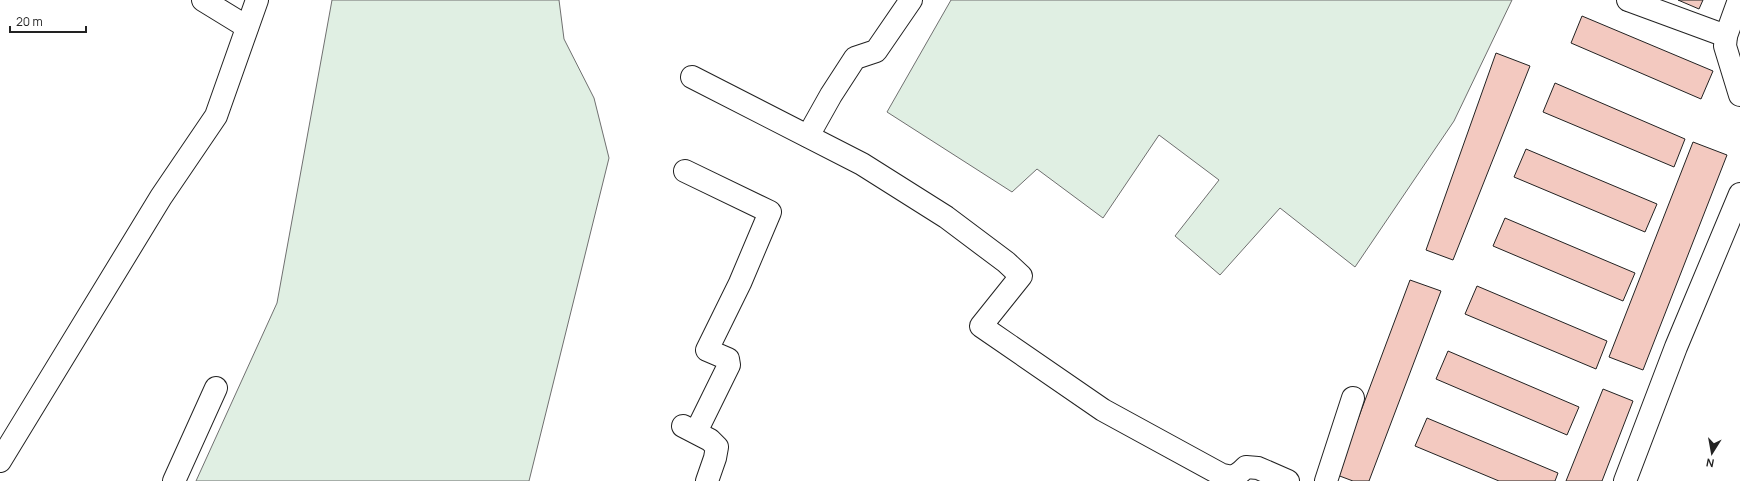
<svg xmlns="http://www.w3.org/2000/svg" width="1740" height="481" viewBox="0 0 1740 481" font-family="Manrope,sans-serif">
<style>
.green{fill:#e0efe3;stroke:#6f6f6f}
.building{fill:#f3c9c0;stroke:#222}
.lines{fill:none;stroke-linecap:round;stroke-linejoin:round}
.minor-casing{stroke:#222;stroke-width:24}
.minor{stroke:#fff;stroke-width:22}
</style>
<rect width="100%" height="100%" fill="#fff"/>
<!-- green -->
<g class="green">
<polygon points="332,0 559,0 564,39 594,98 609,158 529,481 196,481 277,303"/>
<polygon points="951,0 1512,0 1454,121 1355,267 1280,208 1220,275 1175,236 1219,180 1159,135 1103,218 1037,169 1012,192 887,112"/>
</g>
<!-- building -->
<g class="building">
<polygon points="1678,0 1703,0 1699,9"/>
<polygon points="1582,16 1713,71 1701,99 1571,43"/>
<polygon points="1496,53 1530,66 1453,260 1426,250"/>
<polygon points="1555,83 1685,139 1674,167 1543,112"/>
<polygon points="1693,142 1727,155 1643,370 1609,357"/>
<polygon points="1526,149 1657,204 1645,232 1514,177"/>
<polygon points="1505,218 1635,273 1623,301 1493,246"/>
<polygon points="1410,280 1441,291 1369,481 1353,481 1337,475"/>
<polygon points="1477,286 1607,341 1596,369 1465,314"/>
<polygon points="1448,351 1579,407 1567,435 1436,379"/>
<polygon points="1603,389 1633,401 1602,481 1566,481"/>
<polygon points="1427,418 1558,473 1555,481 1499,481 1415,446"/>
</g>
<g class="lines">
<!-- minor casing -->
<g class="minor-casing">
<g id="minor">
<polyline points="203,0 247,27"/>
<polyline points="1628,0 1726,36"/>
<polyline points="1739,0 1726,36 1725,46 1740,95"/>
<path d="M692,77L862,164L946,217L1006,262L1021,276L981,326L1103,410L1222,475C1234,478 1238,475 1246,467L1258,468L1288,481"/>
<polyline points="808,136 831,95 855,58 876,51 911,0"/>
<polyline points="685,171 770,212 740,283 707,350 728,359 729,365 696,432"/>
<polyline points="683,426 710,440 717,447 715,458 707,481"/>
<polyline points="0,461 161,197 216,116 257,0"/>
<polyline points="174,481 216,388"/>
<polyline points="1326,481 1353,398"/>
<polyline points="1625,481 1676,347 1740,194"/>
</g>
</g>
<!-- minor -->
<use href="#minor" class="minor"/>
</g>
<!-- north arrow -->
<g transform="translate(1712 453) rotate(191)" stroke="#ffffff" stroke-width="3" paint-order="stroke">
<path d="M0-3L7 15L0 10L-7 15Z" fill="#222222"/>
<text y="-6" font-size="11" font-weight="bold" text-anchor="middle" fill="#222222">N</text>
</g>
<!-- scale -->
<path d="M10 26v6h76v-6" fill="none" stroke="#222222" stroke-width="2"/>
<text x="16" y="26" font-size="12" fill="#222222" stroke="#ffffff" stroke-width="3" paint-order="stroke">20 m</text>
</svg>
